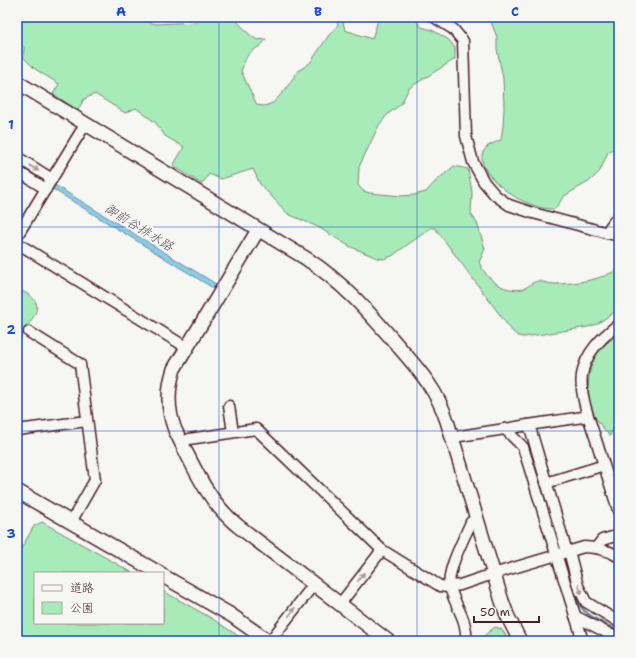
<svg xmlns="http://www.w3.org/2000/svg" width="636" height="658" viewBox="0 0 636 658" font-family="'Shantell Sans','Klee One',sans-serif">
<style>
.green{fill:#a7ecb8;stroke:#788672}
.water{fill:#88cee9;stroke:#6f889d}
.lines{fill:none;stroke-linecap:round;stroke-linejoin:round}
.stream{stroke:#6f889d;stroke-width:2.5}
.minor-casing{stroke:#4a1f2b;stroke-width:13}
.tertiary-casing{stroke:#4a1f2b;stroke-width:16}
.minor{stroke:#f6f6f2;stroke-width:10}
.tertiary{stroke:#f6f6f2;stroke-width:13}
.oneway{fill:#a99598}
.grid{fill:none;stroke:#1d4ed8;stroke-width:1;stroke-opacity:0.55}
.labels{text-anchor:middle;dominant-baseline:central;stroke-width:4;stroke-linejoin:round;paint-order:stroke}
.water-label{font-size:13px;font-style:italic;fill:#5d5464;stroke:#f6f6f2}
.neatline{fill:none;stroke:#1d4ed8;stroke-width:1.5}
.grid-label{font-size:13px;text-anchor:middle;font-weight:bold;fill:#1d4ed8}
</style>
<rect width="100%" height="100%" fill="#f6f6f2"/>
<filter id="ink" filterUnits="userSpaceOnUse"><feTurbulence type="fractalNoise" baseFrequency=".025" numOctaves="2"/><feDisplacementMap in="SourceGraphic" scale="8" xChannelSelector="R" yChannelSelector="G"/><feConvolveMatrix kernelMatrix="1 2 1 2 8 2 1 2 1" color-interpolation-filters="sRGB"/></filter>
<g filter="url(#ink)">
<!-- green -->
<g class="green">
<path d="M17,17H129L156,24L195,22L210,17H233L250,35L257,40L266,39C260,48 259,46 252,51C245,56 244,64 241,71L257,105L264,106L273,103L285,90L298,71L310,63L329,35L338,25L335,17H344L343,22L345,30L372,39L379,17H414L421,27L432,30L449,40L455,48V59L409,88L401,104L388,114L379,125L359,167L358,185L363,191L370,193L401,196L414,195L426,192L436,181L454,166L468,169L472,192L471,214L477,223L485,249L479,262C486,279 503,293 523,289C528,287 533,281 539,281C544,282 549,284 554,284C573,284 604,280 619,268V309L597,324L588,327L524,337L518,336L512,331L435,228H431L428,230L392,256L384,259L377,258L349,246L318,227L288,214L260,184L253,169L221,179L209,174L202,184L173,166L184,147L165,136L156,123L136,108L125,113L95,94L84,99L78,110L53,94L59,84L35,69L23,57L24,47L17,40Z"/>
<path d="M487,17H619V146L608,152L600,171L590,181L564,196L555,209C551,209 547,209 543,208C539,208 520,200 517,198C503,190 469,164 487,147C490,144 497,142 501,140L503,126L504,108L503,78L497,49V37L491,22Z"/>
<path d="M17,288C23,292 34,296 36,303C40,312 27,325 23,333C15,347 17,365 17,381Z"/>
<path d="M619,333V416L610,436C604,429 597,421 593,413C586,394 586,367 600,350C605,343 613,339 619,333Z"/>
<polygon points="42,522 133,573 35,573 35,623 163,623 163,591 211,618 246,641 17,641 17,556 34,526"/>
<polygon points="495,627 501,629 510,641 481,641 485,635"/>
</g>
<!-- water -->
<polygon class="water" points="53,184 216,284 213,288 51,188"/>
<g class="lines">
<!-- stream -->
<g class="stream">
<polyline points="535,467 559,545"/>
<path d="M564,560C569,577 573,603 588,614C597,621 609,626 619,631"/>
</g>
<!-- minor casing -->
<g class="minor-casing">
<g id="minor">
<polyline points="434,17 453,29 463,41 466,136 473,162 484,182 495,195 509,205 533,213 619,236"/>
<polyline points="17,157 52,179"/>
<polyline points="17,171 46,189"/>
<polyline points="606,233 615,220 619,216"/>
<polyline points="17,236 86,123"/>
<polyline points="17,243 186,347"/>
<path d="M619,324C602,337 585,353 582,375C579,395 591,424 597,443C604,466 612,490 619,513"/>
<polyline points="29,332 80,364 95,480 71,522"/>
<polyline points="229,406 233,432"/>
<polyline points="528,425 583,417"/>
<polyline points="505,429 528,425 531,431 567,552"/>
<polyline points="17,430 87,421"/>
<polyline points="452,438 460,436 505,429 523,447 583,641"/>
<polyline points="182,443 189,439 256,429 382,550 440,586 447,587 460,585 493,574 584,547 596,548 602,540 619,535"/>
<polyline points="546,483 598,467"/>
<polyline points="596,548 610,552 619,557"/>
<polyline points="569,551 578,586 586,602 619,622"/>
<polyline points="340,604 382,550"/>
<polyline points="575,616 619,639"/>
<polyline points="270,641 314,584"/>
<path d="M466,641C468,619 455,607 450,587C446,571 464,539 471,522L477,520"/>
</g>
</g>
<!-- tertiary casing -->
<g class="tertiary-casing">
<g id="tertiary">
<path d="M17,82L307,259C342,282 366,309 393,340C416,367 436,387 447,421L502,601L507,615L520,641"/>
<path d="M258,230L174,369C167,390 167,409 175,430C193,465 207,501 238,526L388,641"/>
<polyline points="17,491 159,573"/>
<polyline points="163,576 231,615 268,641"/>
</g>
</g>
<!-- minor -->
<use href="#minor" class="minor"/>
<!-- tertiary -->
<use href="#tertiary" class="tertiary"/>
</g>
<!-- one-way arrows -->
<defs><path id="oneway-solid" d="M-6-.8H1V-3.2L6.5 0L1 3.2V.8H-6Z"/></defs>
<g class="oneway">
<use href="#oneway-solid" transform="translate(34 168) rotate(32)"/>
<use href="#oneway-solid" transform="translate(361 577) rotate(-53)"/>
<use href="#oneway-solid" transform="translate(580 589) rotate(72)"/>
<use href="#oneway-solid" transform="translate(292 612) rotate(-53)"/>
</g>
</g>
<!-- grid -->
<path class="grid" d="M219,17V641M417,17V641M17,227H619M17,431H619"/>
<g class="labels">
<!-- water labels -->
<g class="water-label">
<text transform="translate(139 227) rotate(32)">御前谷排水路</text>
</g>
</g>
<!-- margin -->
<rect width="636" height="658" fill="none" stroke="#f6f6f2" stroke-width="44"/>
<!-- legend -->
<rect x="34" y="572" width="130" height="52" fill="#f6f6f2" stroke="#b1a0a2"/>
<rect x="42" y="585" width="20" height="6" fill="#f6f6f2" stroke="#b1a0a2"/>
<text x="70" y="592" font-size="12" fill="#4a1f2b">道路</text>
<rect x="42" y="602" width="20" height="12" fill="#a7ecb8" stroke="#b1a0a2"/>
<text x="70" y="612" font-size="12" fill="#4a1f2b">公園</text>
<!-- scale -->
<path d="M474 616v6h65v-6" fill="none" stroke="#4a1f2b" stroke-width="2"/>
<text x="480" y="616" font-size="12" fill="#4a1f2b" stroke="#f6f6f2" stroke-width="3" paint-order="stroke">50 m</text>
<rect x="22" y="22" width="592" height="614" class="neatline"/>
<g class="grid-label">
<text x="121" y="16">A</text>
<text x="318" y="16">B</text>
<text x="515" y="16">C</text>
<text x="11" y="129">1</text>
<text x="11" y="334">2</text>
<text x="11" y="538">3</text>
</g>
</svg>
